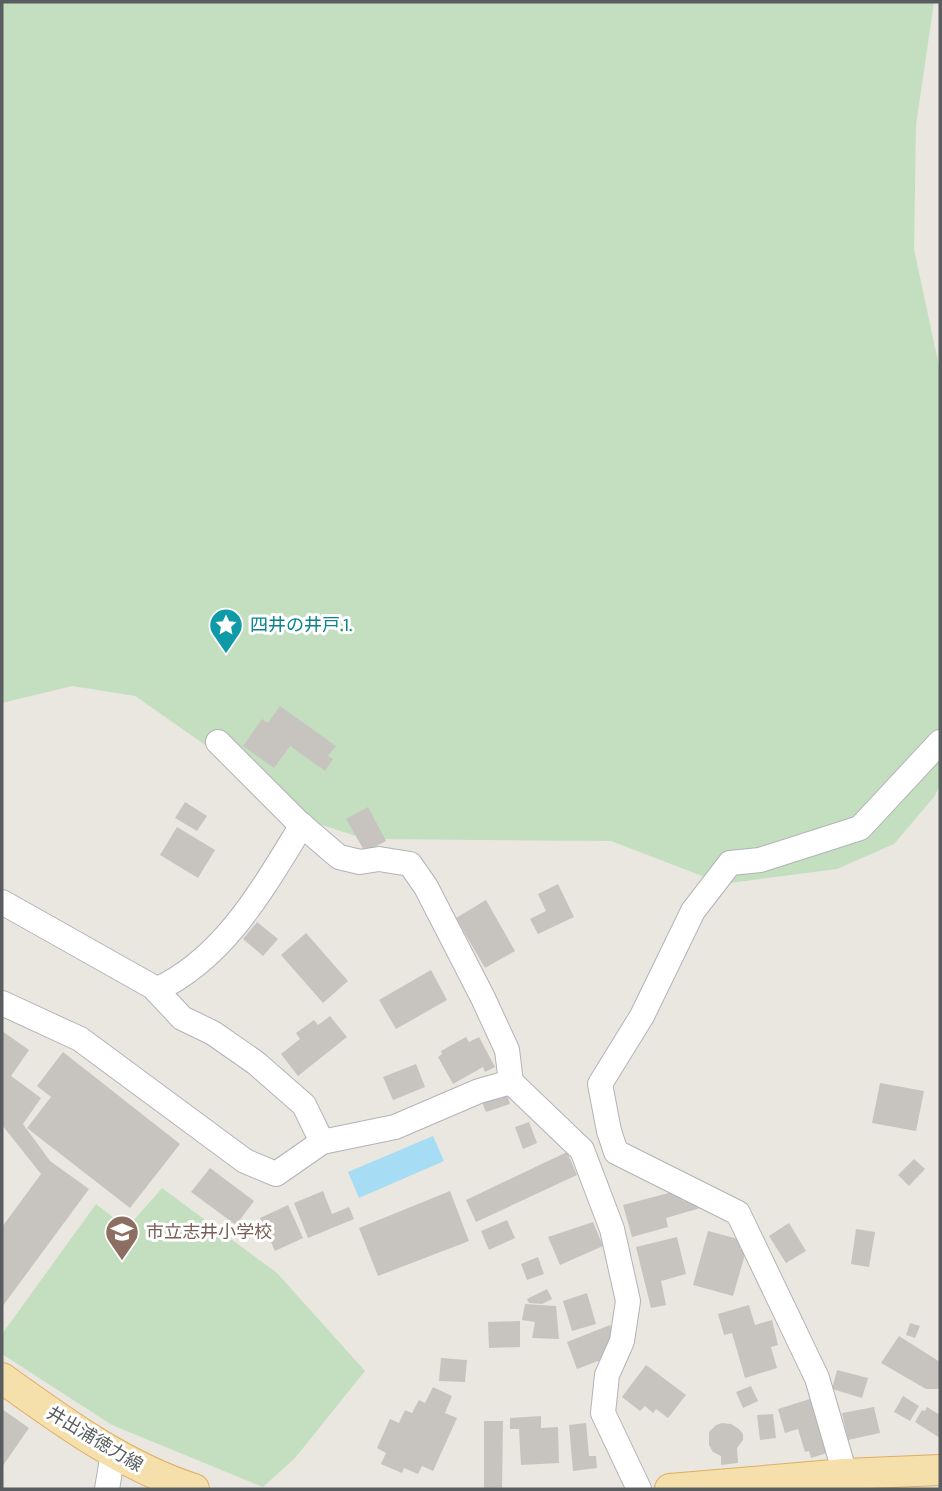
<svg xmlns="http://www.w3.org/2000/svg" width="942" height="1491" viewBox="0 0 942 1491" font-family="'DM Sans','Noto Sans JP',sans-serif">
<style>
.green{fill:#c3dfbf}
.water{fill:#a6dcf4}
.building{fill:#c7c4bf}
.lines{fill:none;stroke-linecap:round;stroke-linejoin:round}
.minor-casing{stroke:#b1b3b6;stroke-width:26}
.major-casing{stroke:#e0ad63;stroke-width:32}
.minor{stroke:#fff;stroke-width:24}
.major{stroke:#f5dfaa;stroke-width:30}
.labels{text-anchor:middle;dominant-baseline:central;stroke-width:6;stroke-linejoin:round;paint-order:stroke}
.culture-label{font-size:18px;fill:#0d838f;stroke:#fff;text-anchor:start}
.education-label{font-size:18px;fill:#785e54;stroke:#fff;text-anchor:start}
.street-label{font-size:18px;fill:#595d5f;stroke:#fff}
</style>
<rect width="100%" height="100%" fill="#eae7e0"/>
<!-- green -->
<g class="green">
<polygon points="2,2 934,2 916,125 914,249 940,371 940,786 934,797 894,844 837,869 723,884 611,841 365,839 319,824 135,696 72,686 2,703"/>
<polygon points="162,1188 277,1273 365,1371 295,1458 263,1487 112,1425 2,1354 2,1334 96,1204 127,1228"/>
</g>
<!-- water -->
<polygon class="water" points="433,1136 444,1161 359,1198 348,1172"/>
<!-- building -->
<g class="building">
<polygon points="280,706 336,746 328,756 333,759 325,771 290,746 274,768 243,746 262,719 268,723"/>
<polygon points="185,802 207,816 197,831 175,818"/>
<polygon points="368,807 386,841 365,852 346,819"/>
<polygon points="177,827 215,850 198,878 160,855"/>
<polygon points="558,884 574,917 538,934 530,919 546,911 538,894"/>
<polygon points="486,900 515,951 485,968 456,918"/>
<polygon points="257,922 278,939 263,956 243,939"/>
<polygon points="306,933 348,981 323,1003 281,955"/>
<polygon points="431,970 447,1000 396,1029 379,1000"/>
<polygon points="330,1016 347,1037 298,1076 281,1054 300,1039 296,1033 314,1020 318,1025"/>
<polygon points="2,1031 29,1050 11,1076 41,1098 23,1124 50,1161 89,1189 2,1307 2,1227 41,1174 2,1125"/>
<polygon points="466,1037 469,1042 479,1037 495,1067 485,1072 483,1067 453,1084 438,1057 442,1054 441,1051"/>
<polygon points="63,1052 180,1144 130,1208 27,1128 51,1097 37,1086"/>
<polygon points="416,1064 425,1087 393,1100 383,1077"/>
<polygon points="880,1083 924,1091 916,1131 872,1123"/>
<polygon points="506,1091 510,1104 486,1112 481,1100"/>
<polygon points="529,1122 537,1143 523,1149 515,1127"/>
<polygon points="567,1152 577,1175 476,1222 466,1200"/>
<polygon points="914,1159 925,1169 909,1186 898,1175"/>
<polygon points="210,1168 254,1201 236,1225 191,1192"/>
<polygon points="680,1190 683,1201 701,1196 704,1207 666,1218 668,1227 632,1237 623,1205"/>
<polygon points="323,1191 332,1214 349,1207 354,1219 308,1238 294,1203"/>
<polygon points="450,1191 469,1241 378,1276 359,1228"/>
<polygon points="288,1205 303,1238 275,1251 260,1218"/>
<polygon points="507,1220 515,1238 489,1250 481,1231"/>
<polygon points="593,1222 603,1246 560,1265 548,1237"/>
<polygon points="789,1223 806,1251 786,1263 769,1236"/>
<polygon points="856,1229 875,1232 869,1267 851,1264"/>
<polygon points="708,1231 742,1240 740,1249 746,1251 733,1296 693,1285"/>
<polygon points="677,1237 686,1274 661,1281 666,1305 651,1308 636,1247"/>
<polygon points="538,1257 544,1274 527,1280 521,1264"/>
<polygon points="547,1289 552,1299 542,1304 529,1303 527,1299"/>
<polygon points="587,1293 596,1324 572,1331 563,1301"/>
<polygon points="525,1304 556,1306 559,1339 532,1338 535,1322 522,1320"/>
<polygon points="749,1305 755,1325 772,1320 778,1345 771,1347 777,1368 745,1378 732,1333 724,1335 718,1314"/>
<polygon points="520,1321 520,1347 489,1348 488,1322"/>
<polygon points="910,1323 920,1326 915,1338 906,1335"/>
<polygon points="610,1325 615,1338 608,1340 614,1355 577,1369 567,1342"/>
<polygon points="899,1336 940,1362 940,1389 926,1389 881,1363"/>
<polygon points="441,1358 467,1360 465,1382 439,1381"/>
<polygon points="646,1365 686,1395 668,1418 656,1409 653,1413 645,1406 640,1411 622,1397"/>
<polygon points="837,1370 868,1378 862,1398 832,1389"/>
<polygon points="751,1386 758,1401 743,1408 736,1392"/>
<polygon points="433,1387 452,1396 445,1413 457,1418 433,1471 422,1466 418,1474 404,1468 402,1473 381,1464 386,1453 377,1448 390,1419 399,1423 405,1410 412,1413 419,1400 425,1403"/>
<polygon points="903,1396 919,1406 910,1421 894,1412"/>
<polygon points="813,1398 827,1453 811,1458 809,1451 805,1452 798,1429 785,1433 778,1409"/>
<polygon points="874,1407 880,1433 848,1440 842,1413"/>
<polygon points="927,1407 940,1415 940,1438 915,1422 922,1410 925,1411"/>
<polygon points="2,1409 29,1428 2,1467"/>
<polygon points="773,1414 776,1438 760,1440 757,1415"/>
<polygon points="541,1416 541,1428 558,1427 559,1463 521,1465 519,1429 510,1429 510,1418"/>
<polygon points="484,1421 503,1421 502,1489 484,1489"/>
<polygon points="586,1423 589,1456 596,1456 597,1468 573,1471 569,1425"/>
<polygon points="722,1423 731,1424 739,1429 743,1434 743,1440 737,1448 738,1463 721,1465 721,1456 713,1452 709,1445 709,1432 716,1425"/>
</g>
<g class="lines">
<!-- minor casing -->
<g class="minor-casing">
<g id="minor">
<polyline points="218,742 297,821 339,857 360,862 379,859 410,864 426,887 483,998 507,1050 511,1082"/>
<polyline points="2,902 153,987 182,1018 213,1033 256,1063 304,1105 322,1142"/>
<path d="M156,990C225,958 263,888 302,825"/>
<polyline points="2,1003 80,1039 245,1161 276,1174 322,1142 395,1127 479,1091 511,1082 582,1150 612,1229 628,1301 622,1341 607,1375 603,1413 639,1489"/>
<polyline points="845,1474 817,1378 738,1213 616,1152 609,1131 600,1084 642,1016 693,911 730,863 760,860 860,828 940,742"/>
<polyline points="107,1489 113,1453"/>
</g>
</g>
<!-- major casing -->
<g class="major-casing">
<g id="major">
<path d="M2,1378C62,1421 123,1466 194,1489"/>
<polyline points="670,1489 845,1474 940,1470"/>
</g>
</g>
<!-- minor -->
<use href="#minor" class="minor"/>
<!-- major -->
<use href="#major" class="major"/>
</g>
<!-- icons -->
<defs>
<g id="sight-pin" transform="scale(1.75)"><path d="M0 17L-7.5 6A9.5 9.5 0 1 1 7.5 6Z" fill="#0f9aa8" stroke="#fff"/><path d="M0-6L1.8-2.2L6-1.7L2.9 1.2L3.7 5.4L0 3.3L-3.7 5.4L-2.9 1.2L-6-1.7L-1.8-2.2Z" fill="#fff"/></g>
<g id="school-pin" transform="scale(1.75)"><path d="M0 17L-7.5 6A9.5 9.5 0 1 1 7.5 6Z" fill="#8d6e63" stroke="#fff"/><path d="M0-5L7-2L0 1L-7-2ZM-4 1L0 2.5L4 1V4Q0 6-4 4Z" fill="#fff"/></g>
</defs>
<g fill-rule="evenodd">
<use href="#sight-pin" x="226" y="625"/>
<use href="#school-pin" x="122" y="1232"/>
</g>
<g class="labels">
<!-- culture labels -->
<g class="culture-label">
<text x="250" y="625">四井の井戸.1.</text>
</g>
<!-- education labels -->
<g class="education-label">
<text x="146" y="1232">市立志井小学校</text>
</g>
<!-- street labels -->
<g class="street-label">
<text transform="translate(95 1439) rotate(31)">井出浦徳力線</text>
</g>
</g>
<!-- border -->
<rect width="942" height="1491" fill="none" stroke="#595d5f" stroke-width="7"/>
</svg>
